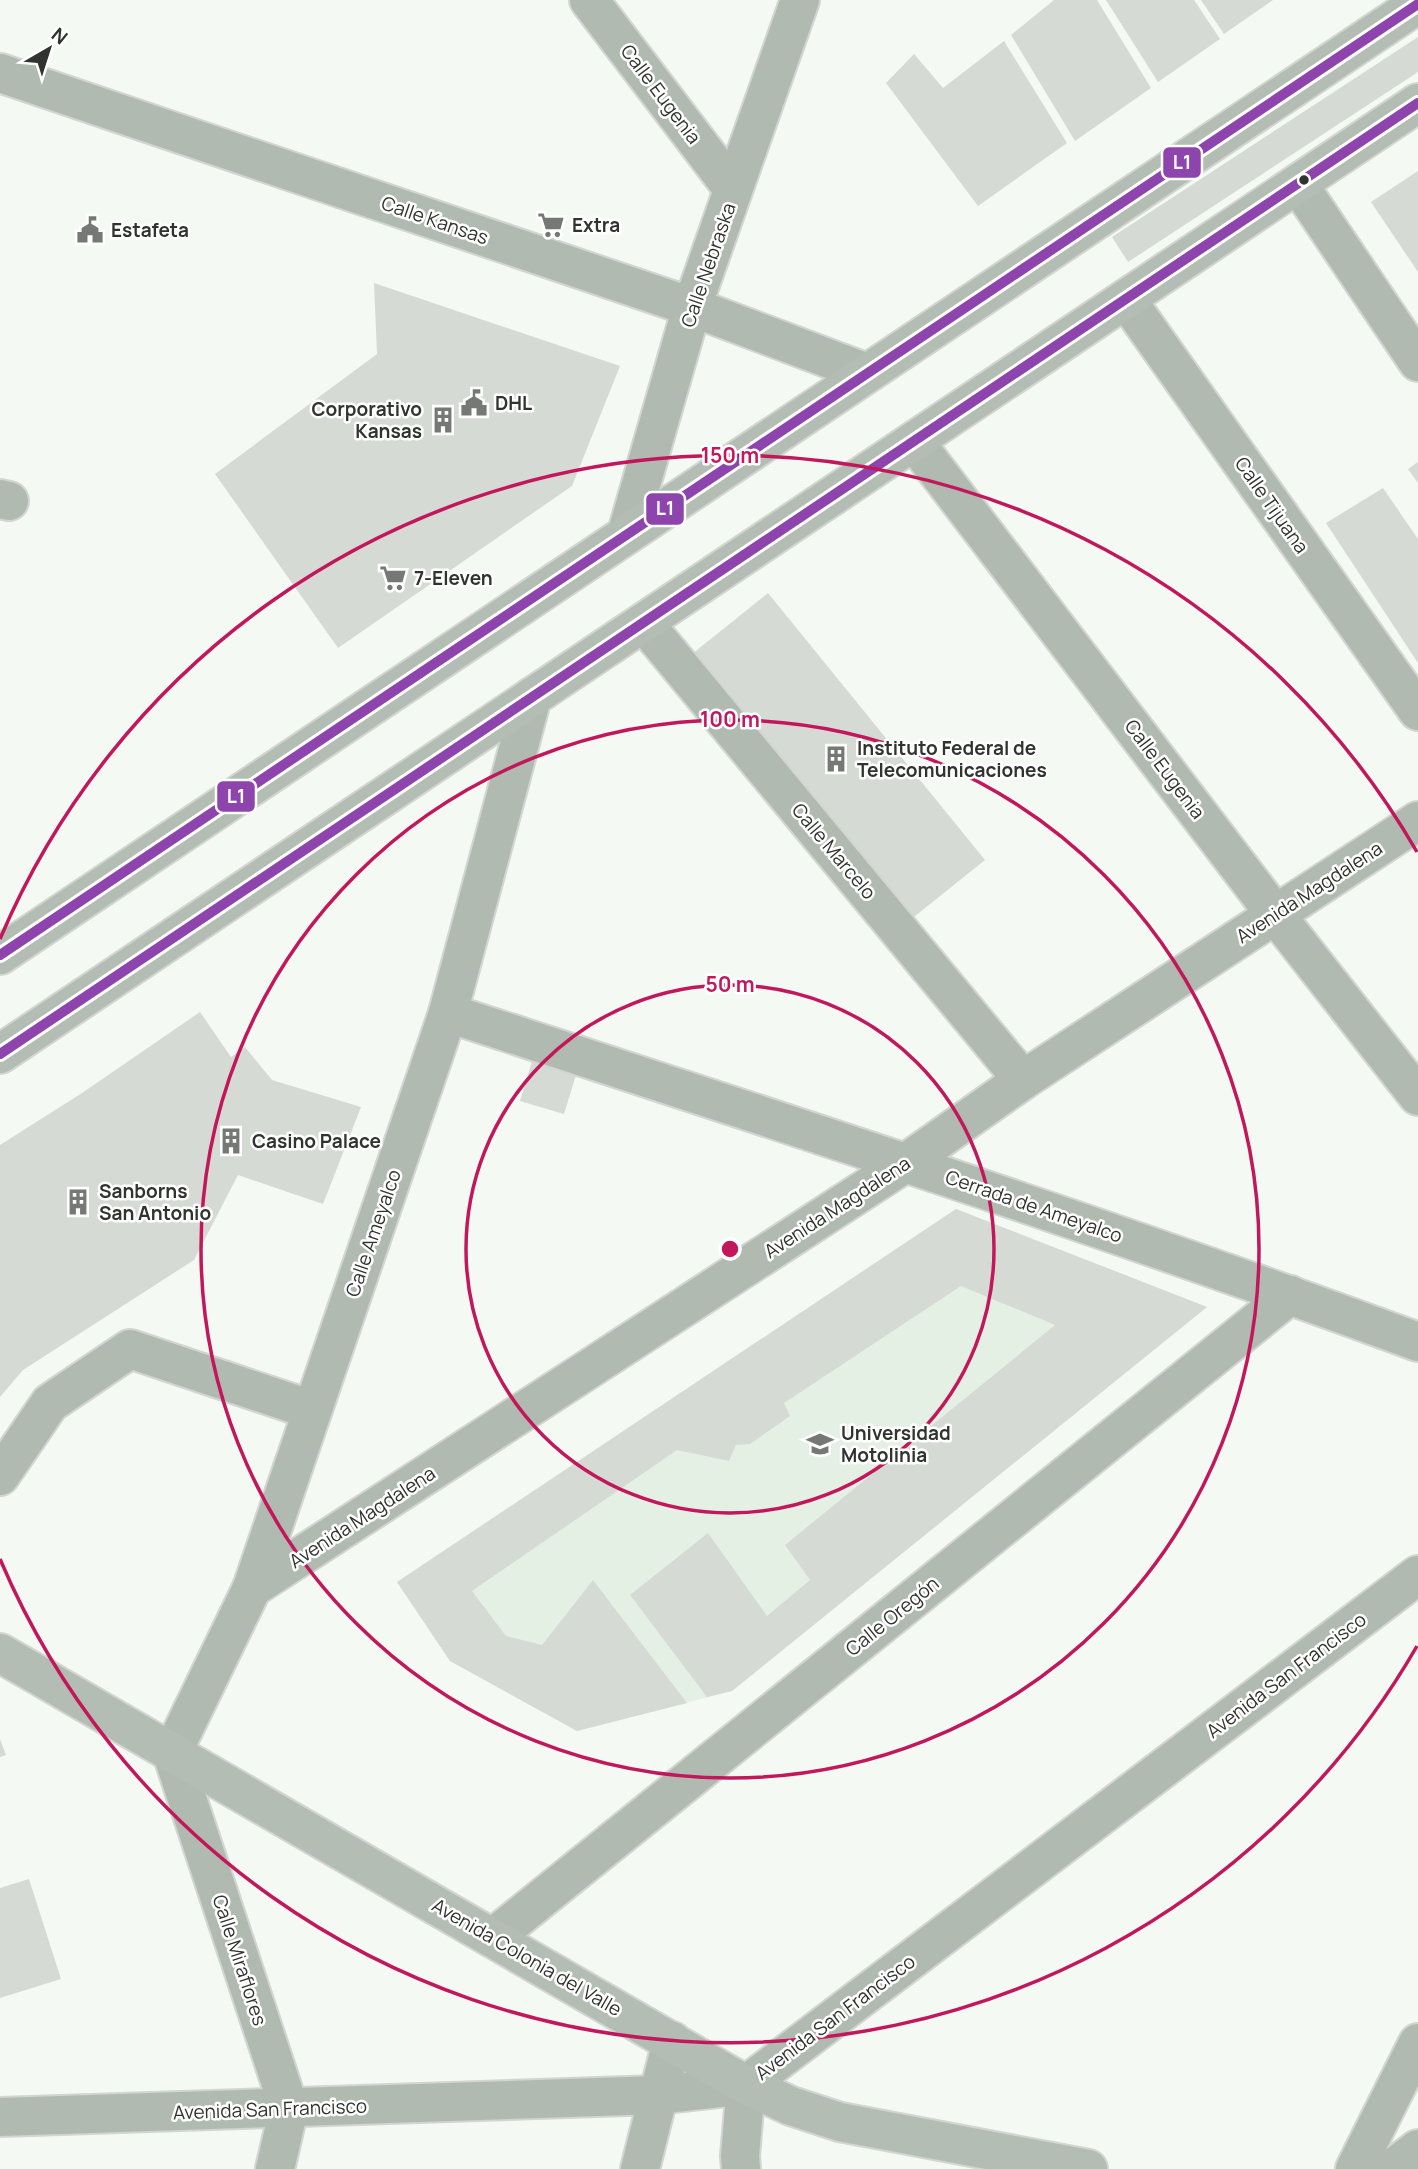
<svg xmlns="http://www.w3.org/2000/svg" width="1418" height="2169" viewBox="0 0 1418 2169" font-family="Manrope,sans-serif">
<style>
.built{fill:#e5f0e4}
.building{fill:#d6dad5}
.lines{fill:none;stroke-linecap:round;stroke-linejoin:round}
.minor-casing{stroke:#d2d5d1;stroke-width:42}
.major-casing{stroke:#d2d5d1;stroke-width:42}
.minor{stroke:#b1bab1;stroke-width:38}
.major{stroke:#b3bdb3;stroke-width:38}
.bus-1-casing{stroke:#fff;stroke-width:16}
.bus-1{stroke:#8e44ad;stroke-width:10}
.ring{fill:none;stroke:#c2185b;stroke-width:3.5}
.bus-dot{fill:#30332f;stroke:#fff;stroke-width:2.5}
.labels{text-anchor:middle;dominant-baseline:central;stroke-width:5;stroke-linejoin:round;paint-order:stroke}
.street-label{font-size:19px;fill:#30332f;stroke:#fff}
.poi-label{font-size:19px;font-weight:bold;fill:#30332f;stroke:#fff;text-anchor:start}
.centre{fill:#c2185b;stroke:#fff;stroke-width:3.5}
.ring-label{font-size:21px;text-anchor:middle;font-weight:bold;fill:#c2185b;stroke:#fff;stroke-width:5;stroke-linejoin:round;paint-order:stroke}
.line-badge{stroke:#fff;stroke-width:2.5}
.badge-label{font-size:19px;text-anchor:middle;font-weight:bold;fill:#fff}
</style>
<rect width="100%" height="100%" fill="#f4f9f4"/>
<!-- built -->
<polygon class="built" points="956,1209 1207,1307 732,1691 577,1731 450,1661 397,1582"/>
<!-- building -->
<g class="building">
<polygon points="1054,0 1097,0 1151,88 1075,141 1011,35"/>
<polygon points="1106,0 1194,0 1220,39 1158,82"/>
<polygon points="1201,0 1273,0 1224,34"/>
<polygon points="1418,37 1418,72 1128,262 1112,237"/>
<polygon points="1004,41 1067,143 978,206 886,83 914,54 943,88"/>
<polygon points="1418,171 1418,272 1371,202"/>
<polygon points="374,283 620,366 572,486 338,648 215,474 377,354"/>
<polygon points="1418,462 1418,483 1408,469"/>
<polygon points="1383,488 1418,539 1418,663 1326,523"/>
<polygon points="768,593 985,860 904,925 687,658"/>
<polygon points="200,1012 231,1057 245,1047 272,1080 361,1107 323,1204 238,1175 194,1260 23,1370 0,1397 0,1145 82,1093"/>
<polygon points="532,1061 576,1075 564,1114 520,1101"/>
<polygon points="956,1209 1207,1307 732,1691 707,1697 630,1595 708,1533 767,1616 810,1580 785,1545 1055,1325 961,1286 784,1403 790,1416 750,1444 736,1445 729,1461 677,1450 472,1591 506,1636 542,1645 593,1580 687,1703 577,1731 450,1661 397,1582"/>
<polygon points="0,1739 6,1755 0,1757"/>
<polygon points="29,1879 61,1979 0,1998 0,1888"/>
</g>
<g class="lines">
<!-- minor casing -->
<g class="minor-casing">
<g id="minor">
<polyline points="589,0 733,189"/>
<polyline points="0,73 692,307 867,373"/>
<polyline points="1298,184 1418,362"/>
<polyline points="1126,299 1418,711"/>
<polyline points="914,441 1275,914 1418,1096"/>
<polyline points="0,499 9,501"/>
<polyline points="627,533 692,307 800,0"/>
<polyline points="644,623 1023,1080"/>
<path d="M448,1013C773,1119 1098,1224 1418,1342"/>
<polyline points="0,1476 50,1403 130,1349 312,1410"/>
<polyline points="252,1588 907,1162 1023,1080 1418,821"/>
<polyline points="494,1937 1290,1295"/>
<polyline points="0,2117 657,2095 746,2085 1418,1575"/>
<polyline points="275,2169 289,2108 172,1753 252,1588 448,1013 532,697"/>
<polyline points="640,2169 672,2041"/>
<polyline points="741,2169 740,2156 746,2085"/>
<polyline points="1355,2169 1418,2043"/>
<polyline points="1392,2169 1418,2149"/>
</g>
</g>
<!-- major casing -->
<g class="major-casing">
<g id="major">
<polyline points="0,955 1418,4"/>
<polyline points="0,1054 1418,103"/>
<polyline points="0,1653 746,2085 791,2106 840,2122 1088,2169"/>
</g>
</g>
<!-- minor -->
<use href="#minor" class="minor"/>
<!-- major -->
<use href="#major" class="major"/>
<!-- bus-1 casing -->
<g class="bus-1-casing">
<g id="bus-1">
<polyline points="0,955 1418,4"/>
<polyline points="0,1054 1418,103"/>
</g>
</g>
<!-- bus-1 -->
<use href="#bus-1" class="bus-1"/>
</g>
<!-- distance rings -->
<g class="ring">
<circle cx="730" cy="1249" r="264"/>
<circle cx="730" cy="1249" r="529"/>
<path d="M1417 1646A793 793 0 0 1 0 1559M0 939A793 793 0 0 1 1417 852"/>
</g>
<!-- icons -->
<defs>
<g id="supermarket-bare" transform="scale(2.1)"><path d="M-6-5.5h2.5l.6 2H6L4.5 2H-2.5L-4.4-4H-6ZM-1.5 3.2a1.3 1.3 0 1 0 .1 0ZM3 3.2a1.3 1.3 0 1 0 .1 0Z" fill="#757874" stroke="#fff" stroke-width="2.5" paint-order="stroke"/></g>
<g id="civic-bare" transform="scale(2.1)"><path d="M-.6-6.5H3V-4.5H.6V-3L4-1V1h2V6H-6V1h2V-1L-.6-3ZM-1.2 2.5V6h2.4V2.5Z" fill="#757874" stroke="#fff" stroke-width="2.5" paint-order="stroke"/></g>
<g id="building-bare" transform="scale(2.1)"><path d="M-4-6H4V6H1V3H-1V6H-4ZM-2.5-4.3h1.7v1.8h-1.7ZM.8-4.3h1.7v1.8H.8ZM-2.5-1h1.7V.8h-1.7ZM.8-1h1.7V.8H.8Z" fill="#757874" stroke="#fff" stroke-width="2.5" paint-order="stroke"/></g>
<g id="school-bare" transform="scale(2.1)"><path d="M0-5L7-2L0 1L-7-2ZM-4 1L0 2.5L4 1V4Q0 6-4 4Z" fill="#757874" stroke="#fff" stroke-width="2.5" paint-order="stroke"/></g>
</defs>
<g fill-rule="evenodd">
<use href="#supermarket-bare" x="551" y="225"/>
<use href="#civic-bare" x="90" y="230"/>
<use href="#civic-bare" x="474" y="403"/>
<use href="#building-bare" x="443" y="420"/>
<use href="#supermarket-bare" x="393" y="578"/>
<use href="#building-bare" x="836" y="759"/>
<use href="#building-bare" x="231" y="1141"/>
<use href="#building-bare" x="78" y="1202"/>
<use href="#school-bare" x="820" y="1444"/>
</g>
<!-- markers -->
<circle class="bus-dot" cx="1304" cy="180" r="6"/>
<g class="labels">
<!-- street labels -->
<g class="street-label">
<text transform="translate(661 94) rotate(53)">Calle Eugenia</text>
<text transform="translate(435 220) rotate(19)">Calle Kansas</text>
<text transform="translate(708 265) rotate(-71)">Calle Nebraska</text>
<text transform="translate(1272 505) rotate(55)">Calle Tijuana</text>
<text transform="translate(1165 769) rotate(53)">Calle Eugenia</text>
<text transform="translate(834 851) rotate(50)">Calle Marcelo</text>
<text transform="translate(1309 892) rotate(-33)">Avenida Magdalena</text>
<text transform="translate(1034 1206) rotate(19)">Cerrada de Ameyalco</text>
<text transform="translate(837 1207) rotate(-33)">Avenida Magdalena</text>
<text transform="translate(373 1233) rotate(-71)">Calle Ameyalco</text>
<text transform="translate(362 1517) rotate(-33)">Avenida Magdalena</text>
<text transform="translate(892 1616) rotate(-39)">Calle Oregón</text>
<text transform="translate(1286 1675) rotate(-37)">Avenida San Francisco</text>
<text transform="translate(527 1957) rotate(30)">Avenida Colonia del Valle</text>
<text transform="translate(240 1960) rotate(72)">Calle Miraflores</text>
<text transform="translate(835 2017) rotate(-37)">Avenida San Francisco</text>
<text transform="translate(270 2109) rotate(-2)">Avenida San Francisco</text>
</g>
<!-- poi labels -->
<g class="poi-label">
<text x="572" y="225">Extra</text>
<text x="111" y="230">Estafeta</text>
<text x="495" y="403">DHL</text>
<text x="422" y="409" text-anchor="end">Corporativo<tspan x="422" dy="22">Kansas</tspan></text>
<text x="414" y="578">7-Eleven</text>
<text x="857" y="748">Instituto Federal de<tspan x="857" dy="22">Telecomunicaciones</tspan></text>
<text x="252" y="1141">Casino Palace</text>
<text x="99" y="1191">Sanborns<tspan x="99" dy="22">San Antonio</tspan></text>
<text x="841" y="1433">Universidad<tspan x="841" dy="22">Motolinia</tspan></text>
</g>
</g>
<circle cx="730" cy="1249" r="10" class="centre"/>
<g class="ring-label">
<text x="730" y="463">150 m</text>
<text x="730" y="727">100 m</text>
<text x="730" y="992">50 m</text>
</g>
<g class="line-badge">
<rect x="1162" y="146" width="40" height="33" rx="7" fill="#8e44ad"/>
<rect x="645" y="492" width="40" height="34" rx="7" fill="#8e44ad"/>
<rect x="216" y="780" width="40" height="33" rx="7" fill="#8e44ad"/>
</g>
<g class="badge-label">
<text x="1182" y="169">L1</text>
<text x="665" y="515">L1</text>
<text x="236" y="803">L1</text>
</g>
<!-- north arrow -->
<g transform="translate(49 49) rotate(39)" stroke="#ffffff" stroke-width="5" paint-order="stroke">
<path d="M0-5L12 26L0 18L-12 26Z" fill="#30332f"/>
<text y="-10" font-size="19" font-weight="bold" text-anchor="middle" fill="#30332f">N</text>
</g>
</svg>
